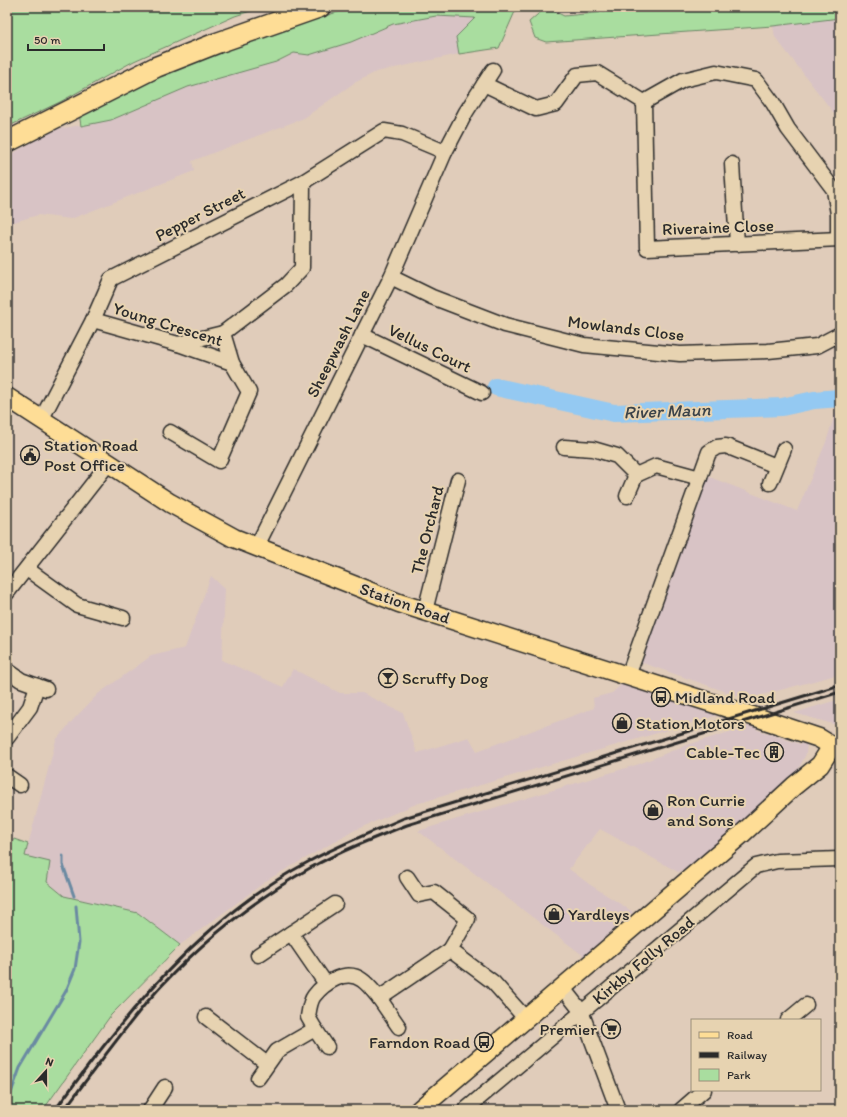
<svg xmlns="http://www.w3.org/2000/svg" width="847" height="1117" viewBox="0 0 847 1117" font-family="Itim,sans-serif">
<style>
.built{fill:#d8c3c5}
.green{fill:#a9dd9f;stroke:#6a8465}
.lines{fill:none;stroke-linecap:round;stroke-linejoin:round}
.stream{stroke:#6a8aa2;stroke-width:3}
.river{stroke:#94c9f2;stroke-width:18}
.minor-casing{stroke:#2b2b2b;stroke-width:17}
.major-casing{stroke:#2b2b2b;stroke-width:21}
.highway-casing{stroke:#2b2b2b;stroke-width:23}
.minor{stroke:#e7d3b1;stroke-width:14}
.major{stroke:#fedd96;stroke-width:18}
.highway{stroke:#fedd96;stroke-width:20}
.rail{stroke:#2b2b2b;stroke-width:3}
.labels{text-anchor:middle;dominant-baseline:central;stroke-width:4;stroke-linejoin:round;paint-order:stroke}
.street-label{font-size:17px;fill:#2b2b2b;stroke:#e7d3b1}
.poi-label{font-size:17px;fill:#2b2b2b;stroke:#e7d3b1;text-anchor:start}
.water-label{font-size:18px;font-style:italic;fill:#3b4349;stroke:#e7d3b1}
</style>
<rect width="100%" height="100%" fill="#e0ccba"/>
<filter id="ink" filterUnits="userSpaceOnUse"><feTurbulence type="fractalNoise" baseFrequency=".025" numOctaves="2"/><feDisplacementMap in="SourceGraphic" scale="8" xChannelSelector="R" yChannelSelector="G"/><feConvolveMatrix kernelMatrix="1 2 1 2 8 2 1 2 1" color-interpolation-filters="sRGB"/></filter>
<g filter="url(#ink)">
<!-- built -->
<g class="built">
<polygon points="436,16 476,18 456,37 459,54 376,72 354,83 304,118 192,161 194,171 71,219 38,215 7,224 7,157 52,130 111,120 188,87 276,62 294,53 309,55 351,42 393,24"/>
<polygon points="840,18 840,121 775,37 773,26"/>
<polygon points="839,401 840,674 747,699 637,661 707,476 797,511 826,442"/>
<polygon points="211,576 225,589 222,660 283,687 293,669 340,693 362,693 403,713 417,753 469,737 477,751 594,708 593,698 612,693 621,685 722,714 416,804 355,830 269,879 180,945 138,913 64,896 47,882 25,856 56,740 73,720 98,694 151,656 185,648"/>
<polygon points="840,699 840,726 794,713"/>
<polygon points="752,725 758,730 800,744 807,743 806,754 795,776 694,866 678,872 600,829 569,869 589,884 633,912 584,956 418,831 639,764 684,746"/>
</g>
<!-- green -->
<g class="green">
<polygon points="7,7 263,7 235,16 134,61 60,102 7,127"/>
<polygon points="353,7 517,7 499,48 459,54 456,37 475,18 436,16 393,24 351,42 309,55 294,53 276,62 188,87 111,120 81,126 79,113 192,59"/>
<polygon points="546,7 564,16 605,12 611,7 840,7 840,18 773,26 546,42 535,38 529,22"/>
<polygon points="14,839 28,844 25,856 50,862 47,882 64,896 138,913 180,945 111,1015 43,1110 7,1110 7,851"/>
</g>
<g class="lines">
<!-- stream -->
<g class="stream">
<polyline points="63,856 63,865 74,896"/>
<polyline points="7,1104 20,1068 66,991 75,969 79,942 76,906"/>
</g>
<!-- river -->
<polyline class="river" points="496,387 614,413 782,407 814,400 840,398"/>
<!-- minor casing -->
<g class="minor-casing">
<g id="minor">
<polyline points="484,84 536,109 556,104 577,75 597,73 644,102 683,80 716,72 756,80 773,103 788,129 834,190 838,214 838,239"/>
<polyline points="644,102 647,248 840,239"/>
<polyline points="732,164 737,244"/>
<polyline points="391,277 432,297 505,325 584,345 680,354 768,351 817,346 840,334"/>
<polyline points="93,320 178,344 232,363"/>
<polyline points="362,335 482,393"/>
<polyline points="178,344 223,333"/>
<polyline points="41,420 93,320 111,279 303,182 384,131 402,134 445,152"/>
<polyline points="170,432 219,461 249,392 232,363 223,333 286,285 302,268 303,182"/>
<polyline points="564,447 593,449 617,456 636,475"/>
<polyline points="770,483 784,449"/>
<polyline points="627,496 636,475 656,466 700,478"/>
<polyline points="257,546 391,277 445,152 466,112 493,70"/>
<polyline points="27,569 77,605 123,618"/>
<polyline points="7,593 108,464"/>
<polyline points="425,611 458,480"/>
<polyline points="7,670 21,680 46,689"/>
<polyline points="628,676 709,452 717,447 726,446 776,466"/>
<polyline points="7,738 30,707 37,686"/>
<polyline points="7,776 20,785"/>
<polyline points="407,877 419,895 434,892 468,919 450,950 493,982 525,1018"/>
<polyline points="258,955 291,933"/>
<polyline points="326,984 291,933 335,904"/>
<polyline points="562,987 581,1011 618,1110"/>
<polyline points="379,998 399,1027"/>
<polyline points="206,1017 267,1064"/>
<polyline points="788,1020 806,1005"/>
<polyline points="315,1029 327,1047"/>
<path d="M258,1078L277,1051L315,1029L308,1017C309,1010 310,1001 314,996C324,983 346,968 362,980C368,984 374,992 379,998L450,950"/>
<polyline points="150,1110 165,1087"/>
<polyline points="465,1110 756,866 777,861 840,859"/>
<polyline points="681,1110 704,1090"/>
</g>
</g>
<!-- major casing -->
<g class="major-casing">
<g id="major">
<polyline points="7,397 170,503 234,538 399,603 759,718 819,738 832,746 840,747"/>
<polyline points="419,1110 742,834 794,786 820,765 832,746"/>
</g>
</g>
<!-- highway casing -->
<g class="highway-casing">
<polyline id="highway" points="7,142 156,67 217,43 320,7"/>
</g>
<!-- minor -->
<use href="#minor" class="minor"/>
<!-- major -->
<use href="#major" class="major"/>
<!-- highway -->
<use href="#highway" class="highway"/>
<!-- rail -->
<g class="rail">
<path d="M55,1110C127,1013 199,920 308,862C339,845 372,832 404,818L840,685"/>
<path d="M64,1110C91,1074 118,1037 147,1002C193,949 249,903 310,868C341,851 374,838 407,825L840,692"/>
</g>
</g>
</g>
<!-- icons -->
<defs>
<g id="civic-ring" transform="scale(1)"><circle r="9.5" fill="#e7d3b1" stroke="#2b2b2b" stroke-width="1.5"/><path d="M-.6-6.5H3V-4.5H.6V-3L4-1V1h2V6H-6V1h2V-1L-.6-3ZM-1.2 2.5V6h2.4V2.5Z" fill="#2b2b2b"/></g>
<g id="bar-ring" transform="scale(1)"><circle r="9.5" fill="#e7d3b1" stroke="#2b2b2b" stroke-width="1.5"/><path d="M-6-5H6L.8 .8V4.5H3.5V6h-7V4.5H-.8V.8Z" fill="#2b2b2b"/></g>
<g id="bus-ring" transform="scale(1)"><circle r="9.5" fill="#e7d3b1" stroke="#2b2b2b" stroke-width="1.5"/><path d="M-5-6H5V4H4V6H2V4H-2V6H-4V4H-5ZM-3.5-4V0h7V-4ZM-3.5 1.2v1.5H-2V1.2ZM2 1.2v1.5H3.5V1.2Z" fill="#2b2b2b"/></g>
<g id="shop-ring" transform="scale(1)"><circle r="9.5" fill="#e7d3b1" stroke="#2b2b2b" stroke-width="1.5"/><path d="M-5-2.5h2.3a2.7 3.5 0 0 1 5.4 0H5L5.5 6h-11ZM-1.5-2.5h3a1.5 2.3 0 0 0-3 0Z" fill="#2b2b2b"/></g>
<g id="building-ring" transform="scale(1)"><circle r="9.5" fill="#e7d3b1" stroke="#2b2b2b" stroke-width="1.5"/><path d="M-4-6H4V6H1V3H-1V6H-4ZM-2.5-4.3h1.7v1.8h-1.7ZM.8-4.3h1.7v1.8H.8ZM-2.5-1h1.7V.8h-1.7ZM.8-1h1.7V.8H.8Z" fill="#2b2b2b"/></g>
<g id="supermarket-ring" transform="scale(1)"><circle r="9.5" fill="#e7d3b1" stroke="#2b2b2b" stroke-width="1.5"/><path d="M-6-5.5h2.5l.6 2H6L4.5 2H-2.5L-4.4-4H-6ZM-1.5 3.2a1.3 1.3 0 1 0 .1 0ZM3 3.2a1.3 1.3 0 1 0 .1 0Z" fill="#2b2b2b"/></g>
</defs>
<g fill-rule="evenodd">
<use href="#civic-ring" x="30" y="455"/>
<use href="#bar-ring" x="388" y="678"/>
<use href="#bus-ring" x="661" y="697"/>
<use href="#shop-ring" x="622" y="723"/>
<use href="#building-ring" x="774" y="752"/>
<use href="#shop-ring" x="653" y="810"/>
<use href="#shop-ring" x="554" y="914"/>
<use href="#supermarket-ring" x="611" y="1029"/>
<use href="#bus-ring" x="484" y="1042"/>
</g>
<g class="labels">
<!-- street labels -->
<g class="street-label">
<text transform="translate(200 214) rotate(-27)">Pepper Street</text>
<text transform="translate(718 227) rotate(-2)">Riveraine Close</text>
<text transform="translate(168 324) rotate(17)">Young Crescent</text>
<text transform="translate(626 328) rotate(7)">Mowlands Close</text>
<text transform="translate(338 343) rotate(-63)">Sheepwash Lane</text>
<text transform="translate(430 348) rotate(26)">Vellus Court</text>
<text transform="translate(427 530) rotate(-76)">The Orchard</text>
<text transform="translate(405 603) rotate(19)">Station Road</text>
<text transform="translate(643 960) rotate(-40)">Kirkby Folly Road</text>
</g>
<!-- poi labels -->
<g class="poi-label">
<text x="44" y="445">Station Road<tspan x="44" dy="20">Post Office</tspan></text>
<text x="402" y="678">Scruffy Dog</text>
<text x="675" y="697">Midland Road</text>
<text x="636" y="723">Station Motors</text>
<text x="760" y="752" text-anchor="end">Cable-Tec</text>
<text x="667" y="800">Ron Currie<tspan x="667" dy="20">and Sons</tspan></text>
<text x="568" y="914">Yardleys</text>
<text x="597" y="1029" text-anchor="end">Premier</text>
<text x="470" y="1042" text-anchor="end">Farndon Road</text>
</g>
<!-- water labels -->
<g class="water-label">
<text transform="translate(667 411) rotate(-2)">River Maun</text>
</g>
</g>
<!-- margin -->
<rect width="847" height="1117" fill="none" stroke="#e7d3b1" stroke-width="24"/>
<rect x="12" y="12" width="823" height="1093" fill="none" stroke="#2b2b2b" stroke-width="1.5" filter="url(#ink)"/>
<!-- legend -->
<rect x="691" y="1019" width="130" height="72" fill="#e7d3b1" stroke="#9c907b"/>
<rect x="699" y="1032" width="20" height="6" fill="#fedd96" stroke="#9c907b"/>
<text x="727" y="1039" font-size="12" fill="#2b2b2b">Road</text>
<rect x="699" y="1052" width="20" height="6" fill="#2b2b2b" stroke="#9c907b"/>
<text x="727" y="1059" font-size="12" fill="#2b2b2b">Railway</text>
<rect x="699" y="1069" width="20" height="12" fill="#a9dd9f" stroke="#9c907b"/>
<text x="727" y="1079" font-size="12" fill="#2b2b2b">Park</text>
<!-- north arrow -->
<g transform="translate(46 1071) rotate(21)" stroke="#e7d3b1" stroke-width="3" paint-order="stroke">
<path d="M0-3L7 15L0 10L-7 15Z" fill="#2b2b2b"/>
<text y="-6" font-size="11" font-weight="bold" text-anchor="middle" fill="#2b2b2b">N</text>
</g>
<!-- scale -->
<path d="M28 44v6h76v-6" fill="none" stroke="#2b2b2b" stroke-width="2"/>
<text x="34" y="44" font-size="12" fill="#2b2b2b" stroke="#e7d3b1" stroke-width="3" paint-order="stroke">50 m</text>
</svg>
